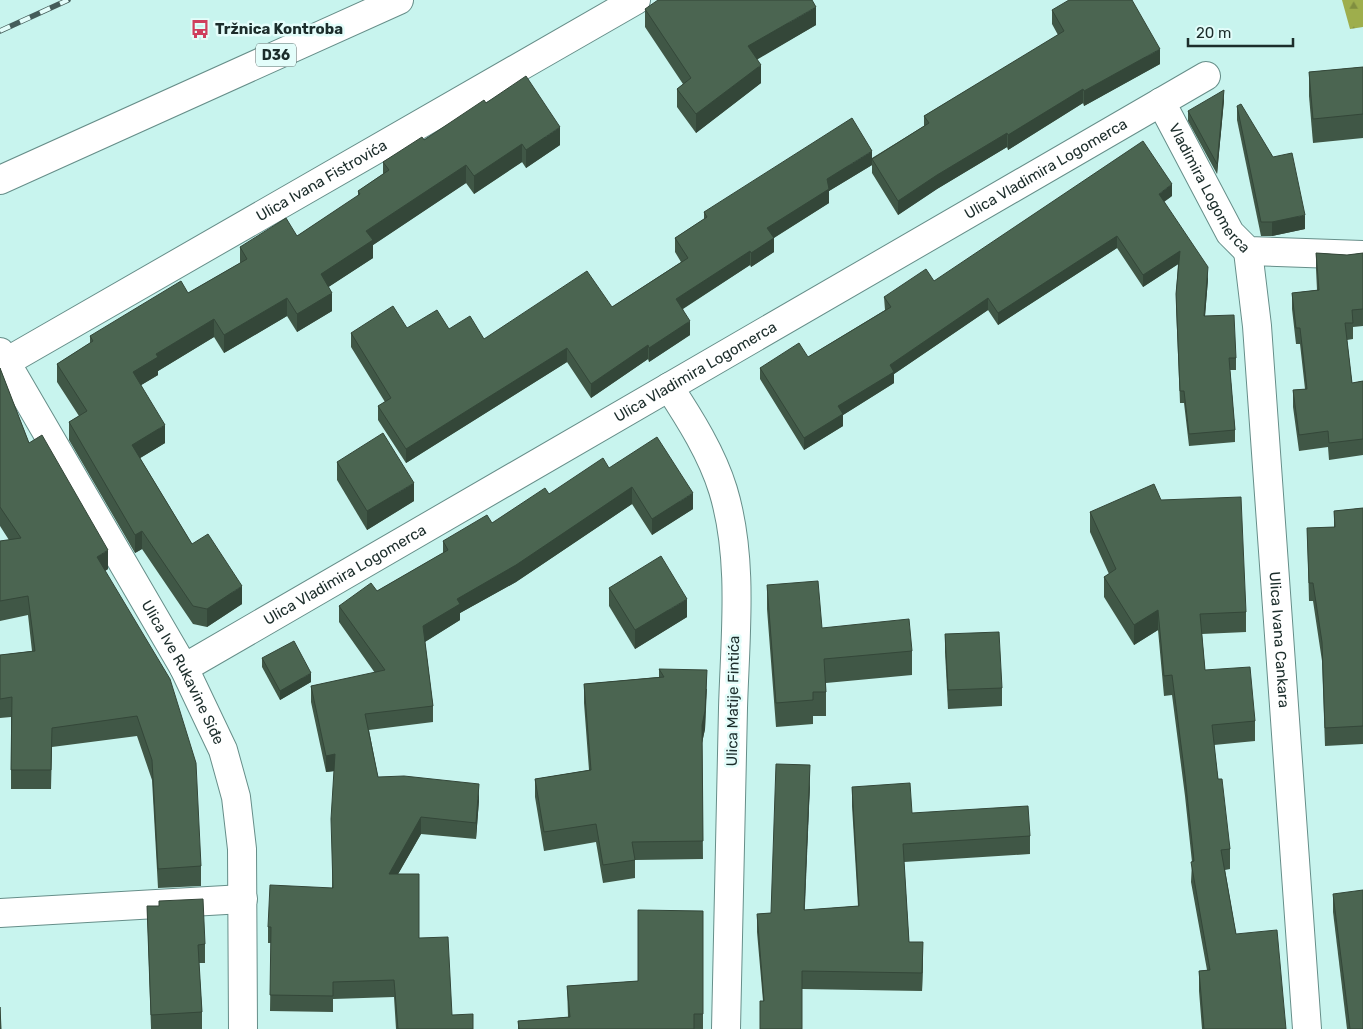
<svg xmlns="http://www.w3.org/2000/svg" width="1363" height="1029" viewBox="0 0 1363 1029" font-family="Rubik,sans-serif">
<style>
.forest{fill:url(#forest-firs)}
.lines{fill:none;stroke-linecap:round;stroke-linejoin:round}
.minor-casing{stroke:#668e89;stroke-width:30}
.major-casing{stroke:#668e89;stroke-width:30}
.minor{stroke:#fff;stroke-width:28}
.major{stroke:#fff;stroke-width:28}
.rail-casing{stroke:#455d5a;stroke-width:5.5}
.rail{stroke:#e3fdfa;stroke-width:4;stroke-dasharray:11;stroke-linecap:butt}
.wall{fill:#405746}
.shaded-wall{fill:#344739}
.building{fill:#4b6551;stroke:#344739}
.labels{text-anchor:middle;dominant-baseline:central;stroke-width:5;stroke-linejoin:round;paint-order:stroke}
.shield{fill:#e3fdfa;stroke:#586b69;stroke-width:1}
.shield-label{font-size:14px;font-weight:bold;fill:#1c2d2b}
.poi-label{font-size:15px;font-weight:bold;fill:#1c2d2b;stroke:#e3fdfa;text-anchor:start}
.street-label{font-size:15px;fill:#1c2d2b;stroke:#e3fdfa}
</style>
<defs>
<pattern id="forest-firs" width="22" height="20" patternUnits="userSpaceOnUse" patternTransform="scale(1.25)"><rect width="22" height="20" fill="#9eae4c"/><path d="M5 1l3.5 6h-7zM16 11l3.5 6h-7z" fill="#808e3f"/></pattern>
</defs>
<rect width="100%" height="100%" fill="#c8f4ee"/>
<!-- forest -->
<polygon class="forest" points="1342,0 1363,0 1363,27 1350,29"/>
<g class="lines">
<!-- minor casing -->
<g class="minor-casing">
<g id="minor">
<path id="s1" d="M1161,102L1230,233L1248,251L1363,255"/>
<path id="s2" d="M1248,251L1257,326L1307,1029"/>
<path id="s3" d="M0,352L184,668L223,750L236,797L242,849L243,1029"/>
<path id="s4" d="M6,362L636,0"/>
<path d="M669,387C690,419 712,454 723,490C744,559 735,637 733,708C731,815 728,922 726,1029"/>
<path id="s5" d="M184,668L1206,76"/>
<polyline points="0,913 243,899"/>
</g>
</g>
<!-- major casing -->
<g class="major-casing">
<polyline id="major" points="0,180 399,0"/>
</g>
<!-- minor -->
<use href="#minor" class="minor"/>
<!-- major -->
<use href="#major" class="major"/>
<!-- rail casing -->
<g class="rail-casing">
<polyline id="rail" points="0,31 68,0"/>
</g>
<!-- rail -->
<use href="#rail" class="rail"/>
</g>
<!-- wall -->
<g class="wall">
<polygon points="645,9 816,25 757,59 761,83 696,133 677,107 677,89 683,84 645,27"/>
<polygon points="1052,10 1160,64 1084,106 1083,103 1008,150 1007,147 937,189 898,215 872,173 872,165 829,191 829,203 774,238 774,252 751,267 750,265 683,309 690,335 649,362 648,359 591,398 567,362 406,463 378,420 378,406 385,402 351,347 351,333 407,328 449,329 484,339 612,307 681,262 675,252 675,238 704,219 704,212 872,158 924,126 924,116 1058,35 1052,24"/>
<polygon points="1363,67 1363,138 1313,143 1309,96 1309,72"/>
<polygon points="1224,100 1217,174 1188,121 1188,111"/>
<polygon points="486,103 560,145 526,168 522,162 474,194 466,183 373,245 373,258 328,287 332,311 297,332 287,316 224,353 214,337 158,371 158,375 141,385 165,443 140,458 192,544 242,604 207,627 193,624 142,549 135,553 69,440 69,422 79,416 57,382 57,364 90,343 90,336 188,293 240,263 240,247 297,236 358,196 358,191 383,174 383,162 424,140"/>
<polygon points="1237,106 1305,229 1272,236 1261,236 1237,120"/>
<polygon points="1172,196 1164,202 1208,279 1205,316 1236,358 1236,370 1230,370 1235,430 1235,442 1189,446 1184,403 1180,403 1176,306 1176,294 1178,264 1143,287 1117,248 998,325 988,310 894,374 894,383 843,415 843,426 804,450 760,379 760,368 808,357 885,310 884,297 934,281"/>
<polygon points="1316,253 1347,255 1363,253 1363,326 1353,327 1353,339 1347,340 1352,383 1363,381 1363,455 1329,460 1328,447 1299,451 1293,407 1293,390 1305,389 1300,344 1296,344 1292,309 1292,293 1317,290 1316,269"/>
<polygon points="0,368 29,443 108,569 105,571 201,866 201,886 158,888 152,780 137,736 52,747 51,789 11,789 11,717 0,718 0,655 32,651 28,615 0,621 0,541 9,540 0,526"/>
<polygon points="337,462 414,501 367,530 337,480"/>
<polygon points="609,468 693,509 652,535 632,504 516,582 460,613 460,620 425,642 433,706 433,722 369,730 378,777 479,800 476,839 421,834 398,874 419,938 452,1015 473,1029 396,1029 394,997 333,999 333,1012 270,1011 271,943 268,943 268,927 332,888 334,771 326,772 311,702 311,686 375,673 339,622 339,606 377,591 443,553 443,541 492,523 549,494"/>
<polygon points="1161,500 1246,612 1246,632 1202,634 1205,670 1255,721 1255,741 1214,745 1218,779 1230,849 1230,869 1225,870 1236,934 1286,1029 1202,1029 1199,991 1199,971 1207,970 1191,882 1192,862 1185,796 1172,695 1164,696 1158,630 1134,645 1104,597 1104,577 1109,574 1090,532 1090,512"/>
<polygon points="1363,508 1363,744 1325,746 1322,661 1313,601 1309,601 1307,528 1334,527 1334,511"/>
<polygon points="767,585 822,628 912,651 912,675 826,683 826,716 813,716 813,724 776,727 767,609"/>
<polygon points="609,588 687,617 635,649 609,606"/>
<polygon points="945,634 1002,688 1002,706 948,709 945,652"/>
<polygon points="262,658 311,682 280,700 262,667"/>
<polygon points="659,669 707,689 705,729 702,743 703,859 635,860 635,878 603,883 596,842 544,851 535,797 535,779 589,770 584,703 584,684 659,677"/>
<polygon points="810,784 804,910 858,906 852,806 852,787 912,813 1030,836 1030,854 904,862 909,942 923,960 922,991 802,989 763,1001 757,932 757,914 771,913"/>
<polygon points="1333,894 1363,1029 1347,1029 1333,912"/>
<polygon points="147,906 205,944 205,963 199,963 202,1012 202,1029 151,1029"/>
<polygon points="703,911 703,1029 518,1029 518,1021 568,1017 567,986 638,981"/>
</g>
<!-- shaded-wall -->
<g class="shaded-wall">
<polygon points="816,7 816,25 748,65 748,46"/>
<polygon points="1160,49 1160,64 1084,106 1084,91"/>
<polygon points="761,65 761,83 696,133 696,114"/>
<polygon points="1083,89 1083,103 1008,150 1008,135"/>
<polygon points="1224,90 1224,100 1217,174 1217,164"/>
<polygon points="560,127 560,145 526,168 526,150"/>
<polygon points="1007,133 1007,147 937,189 898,215 898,201 937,175"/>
<polygon points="522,144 522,162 474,194 474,176"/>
<polygon points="872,151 872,165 829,191 829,203 767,242 767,228 827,179"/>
<polygon points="466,165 466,183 373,245 373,258 321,292 321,274 366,231"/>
<polygon points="1172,184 1172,196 1159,205 1159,194"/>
<polygon points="1305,215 1305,229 1272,236 1272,222"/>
<polygon points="1117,236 1117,248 998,325 998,313"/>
<polygon points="774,238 774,252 751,267 751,253"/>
<polygon points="750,251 750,265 676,313 676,299"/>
<polygon points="1180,251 1180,263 1143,287 1143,275"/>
<polygon points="1208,267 1208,279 1204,328 1204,316"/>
<polygon points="332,293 332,311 297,332 297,314"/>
<polygon points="287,298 287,316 224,353 224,335"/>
<polygon points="988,298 988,310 894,374 894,383 843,415 843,426 804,450 804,438 838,406 890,365"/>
<polygon points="214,319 214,337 158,371 158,375 133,390 133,372 156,354"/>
<polygon points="690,321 690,335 649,362 649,348"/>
<polygon points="648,345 648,359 591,398 591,384"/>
<polygon points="567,348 567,362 406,463 406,449"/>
<polygon points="165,425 165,443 132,463 132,445"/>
<polygon points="414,483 414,501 367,530 367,511"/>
<polygon points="632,487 632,504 516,582 460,613 460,620 423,643 423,626 457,599"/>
<polygon points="693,493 693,509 652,535 652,519"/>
<polygon points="142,531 142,549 135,553 135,535"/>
<polygon points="108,550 108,569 97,576 97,557"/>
<polygon points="242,586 242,604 207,627 207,609"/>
<polygon points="687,599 687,617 635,649 635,630"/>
<polygon points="1158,610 1158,630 1134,645 1134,625"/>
<polygon points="707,670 705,729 702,743 702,725"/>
<polygon points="311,673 311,682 280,700 280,691"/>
<polygon points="335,754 335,771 326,772 326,756"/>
<polygon points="810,765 810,784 804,929 804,910"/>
<polygon points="479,784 479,800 476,839 476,823"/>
<polygon points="421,817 421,834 389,890 389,874"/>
<polygon points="923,942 923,960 922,991 922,973"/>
</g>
<!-- building -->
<g class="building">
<polygon points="658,0 812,0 816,7 748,46 761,65 696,114 677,89 691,78 645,9"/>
<polygon points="1069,0 1132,0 1160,49 1084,91 1083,89 1008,135 1007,133 937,175 898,201 872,159 929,123 924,116 1064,31 1052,10"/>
<polygon points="1363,67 1363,114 1313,119 1309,72"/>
<polygon points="526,76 560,127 526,150 522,144 474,176 466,165 366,231 373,240 321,274 332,293 297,314 287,298 224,335 214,319 156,354 158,357 133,372 165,425 132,445 192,544 208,534 242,586 207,609 193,606 142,531 135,535 69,422 87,411 57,364 93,341 90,336 181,281 188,293 247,259 240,247 286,218 297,236 360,194 358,191 389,170 383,162 422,137 424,140 484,100 486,103"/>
<polygon points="1224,90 1217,164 1188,111"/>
<polygon points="1241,104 1273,157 1292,153 1305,215 1272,222 1261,222 1237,106"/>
<polygon points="852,118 872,151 827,179 829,189 767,228 774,238 751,253 750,251 676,299 690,321 649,348 648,345 591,384 567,348 406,449 378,406 391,398 351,333 393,306 407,328 437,310 449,329 470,316 484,339 587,271 612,307 688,258 675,238 707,217 704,212"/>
<polygon points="1143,141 1172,184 1159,194 1208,267 1204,316 1234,315 1236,358 1229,358 1235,430 1189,434 1184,391 1180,391 1176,294 1180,251 1143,275 1117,236 998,313 988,298 890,365 894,372 838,406 843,414 804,438 760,368 799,343 808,357 891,307 884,297 926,269 934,281"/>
<polygon points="1316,253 1347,255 1363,253 1363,309 1352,310 1353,323 1345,323 1352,383 1363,381 1363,439 1329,443 1328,431 1299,435 1293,390 1307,389 1300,328 1296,328 1292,293 1319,290"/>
<polygon points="0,368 29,443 42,435 108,550 97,557 170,679 196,763 201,866 158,869 152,760 137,716 52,728 51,770 11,770 12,697 0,699 0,655 35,651 28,596 0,601 0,541 21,538 0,507"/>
<polygon points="383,433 414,483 367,511 337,462"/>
<polygon points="657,437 693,493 652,519 632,487 516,565 457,599 460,604 423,626 433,706 365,714 378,777 404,776 479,784 476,823 421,817 389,874 419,874 419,938 448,937 452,1015 473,1014 473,1029 398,1029 394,980 333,982 333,996 270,995 271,927 268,927 270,885 333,888 331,819 335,754 326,756 311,686 385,670 339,606 371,583 377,591 448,550 443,541 487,515 492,523 545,488 549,494 603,458 609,468"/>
<polygon points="1154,484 1161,500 1241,497 1246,612 1200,614 1205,670 1250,667 1255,721 1212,725 1218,779 1222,779 1230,849 1221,850 1236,934 1277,930 1286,1029 1204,1029 1199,971 1210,970 1191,862 1194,861 1185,776 1172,675 1164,676 1158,610 1134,625 1104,577 1116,569 1090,512"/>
<polygon points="1363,508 1363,726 1325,728 1322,642 1313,583 1309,583 1307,528 1335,527 1334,511"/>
<polygon points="661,556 687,599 635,630 609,588"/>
<polygon points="818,581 822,628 909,619 912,651 824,659 826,692 813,692 813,700 776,703 767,585"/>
<polygon points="999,632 1002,688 948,690 945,634"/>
<polygon points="294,641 311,673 280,691 262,658"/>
<polygon points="659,669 707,670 705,711 702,725 703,841 632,842 635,860 603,865 596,824 544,832 535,779 591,770 584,684 664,677"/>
<polygon points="776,764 810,765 804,910 859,906 852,787 910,783 912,813 1028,806 1030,836 903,844 909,942 923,942 922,973 802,971 802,1029 760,1029 760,1001 764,1001 757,914 771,913"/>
<polygon points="1363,890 1363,1029 1350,1029 1333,894"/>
<polygon points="203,899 205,944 198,945 202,1012 151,1015 147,906 159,906 159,901"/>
<polygon points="638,910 703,911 703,1014 694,1014 694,1029 519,1029 518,1021 570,1017 567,986 638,981"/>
<polygon points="0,1007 1,1029 0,1029"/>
</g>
<!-- icons -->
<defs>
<g id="bus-bare" transform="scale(1.5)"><path d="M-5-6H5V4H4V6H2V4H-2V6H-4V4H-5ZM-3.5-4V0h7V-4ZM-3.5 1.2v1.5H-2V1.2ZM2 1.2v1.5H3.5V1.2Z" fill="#cf3f5e" stroke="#e3fdfa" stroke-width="2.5" paint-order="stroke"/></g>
</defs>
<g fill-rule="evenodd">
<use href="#bus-bare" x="200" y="29"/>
</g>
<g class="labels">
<!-- shield labels -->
<rect class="shield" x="256" y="43.5" width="40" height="23" rx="4"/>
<g class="shield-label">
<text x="276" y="55">D36</text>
</g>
<!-- poi labels -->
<g class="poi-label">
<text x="215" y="29">Tržnica Kontroba</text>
</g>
<!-- street labels -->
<g class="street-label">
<text stroke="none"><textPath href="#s5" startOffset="996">Ulica Vladimira Logomerca</textPath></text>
<text stroke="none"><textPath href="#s4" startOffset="364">Ulica Ivana Fistrovića</textPath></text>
<text stroke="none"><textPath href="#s1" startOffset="99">Vladimira Logomerca</textPath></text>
<text stroke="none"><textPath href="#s5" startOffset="591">Ulica Vladimira Logomerca</textPath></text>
<text stroke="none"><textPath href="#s5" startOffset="186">Ulica Vladimira Logomerca</textPath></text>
<text stroke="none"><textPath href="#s2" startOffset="390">Ulica Ivana Cankara</textPath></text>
<text stroke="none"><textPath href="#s3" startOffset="369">Ulica Ive Rukavine Siđe</textPath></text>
<text transform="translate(733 701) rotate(-89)">Ulica Matije Fintića</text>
</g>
</g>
<!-- scale -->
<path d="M1188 38v8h105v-8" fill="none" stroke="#1c2d2b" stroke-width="2.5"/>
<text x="1196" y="38" font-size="15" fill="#1c2d2b" stroke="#e3fdfa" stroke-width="4" paint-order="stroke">20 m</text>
</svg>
